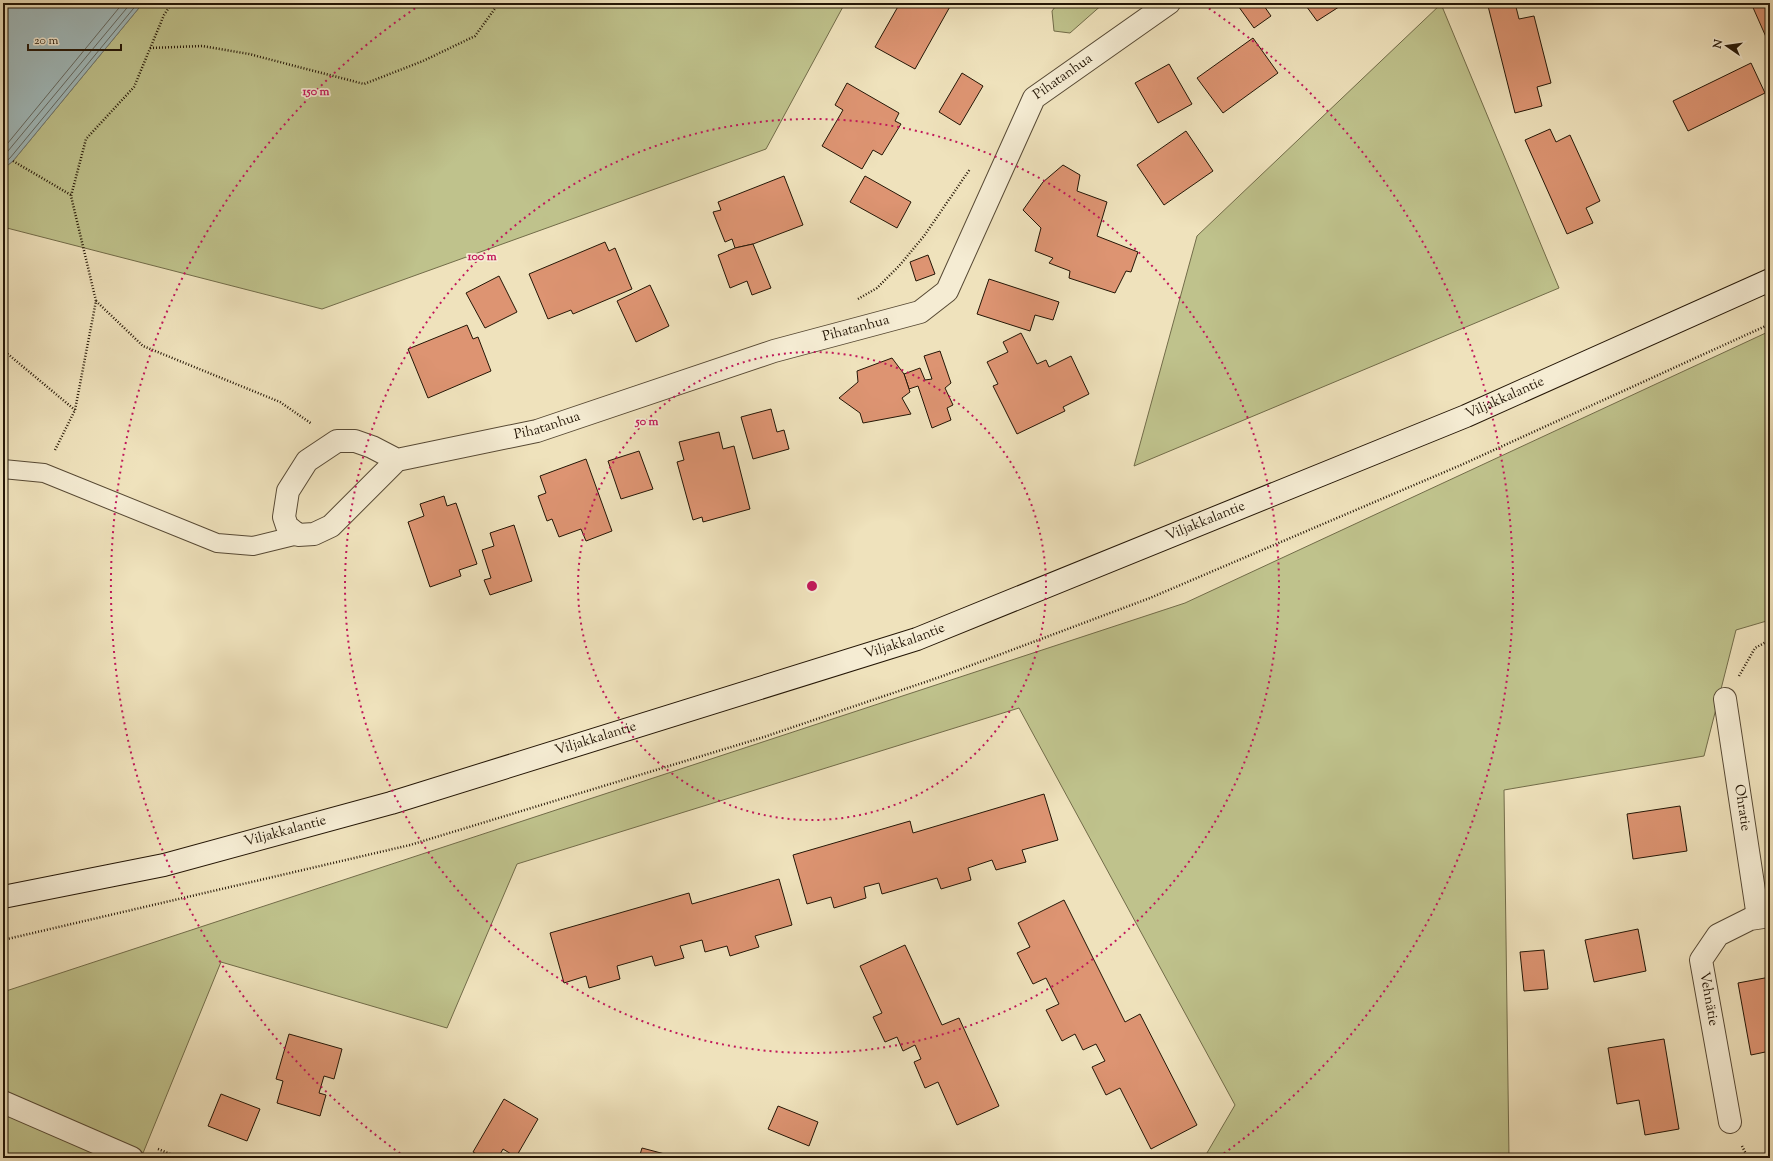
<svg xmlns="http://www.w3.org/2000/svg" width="1773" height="1161" viewBox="0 0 1773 1161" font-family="'Sorts Mill Goudy',serif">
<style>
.green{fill:#bfc28c;stroke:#726c49}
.water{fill:#a0babc;stroke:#6e7873}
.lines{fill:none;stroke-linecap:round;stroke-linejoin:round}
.shore{stroke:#626861;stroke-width:1}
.building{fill:#dd9472;stroke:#241606}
.service-casing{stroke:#574934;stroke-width:20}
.minor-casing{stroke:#574934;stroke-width:24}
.tertiary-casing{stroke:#574934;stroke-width:24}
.secondary-casing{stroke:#241606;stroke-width:24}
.path{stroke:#241606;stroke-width:2.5;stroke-dasharray:1 2;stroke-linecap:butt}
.service{stroke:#f5ecd3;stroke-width:18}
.minor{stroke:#f5ecd3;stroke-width:22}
.tertiary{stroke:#f5ecd3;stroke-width:22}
.secondary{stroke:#f5ecd3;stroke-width:22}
.ring{fill:none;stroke:#c2185b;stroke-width:2;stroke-dasharray:2 4}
.labels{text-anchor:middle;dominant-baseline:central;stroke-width:3.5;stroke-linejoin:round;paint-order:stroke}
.street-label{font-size:14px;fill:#241606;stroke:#f5ecd3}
.centre{fill:#c2185b;stroke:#f5ecd3;stroke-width:2}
.ring-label{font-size:12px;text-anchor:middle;font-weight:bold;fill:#c2185b;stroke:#f5ecd3;stroke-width:3.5;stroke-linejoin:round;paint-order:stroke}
</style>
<rect width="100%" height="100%" fill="#efe2bc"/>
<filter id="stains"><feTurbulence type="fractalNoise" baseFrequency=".005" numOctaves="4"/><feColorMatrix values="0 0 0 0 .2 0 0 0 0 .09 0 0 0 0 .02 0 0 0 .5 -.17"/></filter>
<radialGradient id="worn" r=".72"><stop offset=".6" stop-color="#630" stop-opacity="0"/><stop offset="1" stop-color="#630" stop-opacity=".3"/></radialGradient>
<!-- green -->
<g class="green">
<polygon points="143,3 845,3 766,149 322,309 3,227 3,169 13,161"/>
<polygon points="1058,3 1104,3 1070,33 1054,31 1052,11"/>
<polygon points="1441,4 1559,288 1134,466 1197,236"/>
<polygon points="1770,331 1770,620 1736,630 1704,756 1504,790 1509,1158 1204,1158 1235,1105 1019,708 517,864 447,1028 221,962 141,1158 3,1158 3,992 1185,603"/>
</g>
<!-- water -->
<polygon class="water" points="3,3 143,3 13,161 3,169"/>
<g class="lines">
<!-- shore -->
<g class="shore">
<polyline points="3,149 123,3"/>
<polyline points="3,157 131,3"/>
<polyline points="3,164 10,158 138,3"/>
</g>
</g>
<!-- building -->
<g class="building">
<polygon points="900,3 952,3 915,69 875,47"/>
<polygon points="1236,3 1262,3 1271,16 1254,28"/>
<polygon points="1304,3 1345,3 1317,21"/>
<polygon points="1500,3 1515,3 1519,19 1534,16 1551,83 1537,87 1542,106 1515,113 1488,6"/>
<polygon points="1751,3 1770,3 1770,46"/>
<polygon points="1253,38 1278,73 1223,113 1197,78"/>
<polygon points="1751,63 1765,93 1688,131 1673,101"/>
<polygon points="1169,64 1192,104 1158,123 1135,83"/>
<polygon points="962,73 983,86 960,125 939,112"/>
<polygon points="847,83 899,113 895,121 901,124 882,155 873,150 862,169 822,146 843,110 835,105"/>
<polygon points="1550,129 1556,142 1570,135 1600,201 1586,208 1593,223 1567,234 1525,140"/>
<polygon points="1186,131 1213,171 1164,205 1137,165"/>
<polygon points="1063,165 1080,175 1077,191 1107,202 1097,236 1138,252 1131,272 1126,271 1115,293 1069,278 1070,271 1049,263 1053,258 1035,251 1041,228 1023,210 1043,182"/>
<polygon points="784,176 803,225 753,244 735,248 732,239 725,242 713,212 721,210 718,202"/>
<polygon points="865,176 911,202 897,228 850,202"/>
<polygon points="605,242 609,251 615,248 632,289 573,314 571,310 548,319 529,274"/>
<polygon points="753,244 771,288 752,295 747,281 730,288 718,255 735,248"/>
<polygon points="928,255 935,274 916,281 910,262"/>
<polygon points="499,276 517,312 485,328 466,293"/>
<polygon points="989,279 1059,302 1053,320 1035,315 1030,331 977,314"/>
<polygon points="650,285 669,326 636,342 617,301"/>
<polygon points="467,325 473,339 478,337 491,371 428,398 408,349"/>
<polygon points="1021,333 1037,364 1046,360 1049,367 1071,356 1089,394 1063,407 1065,411 1017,434 993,386 998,384 987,362 1008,352 1003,342"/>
<polygon points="940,351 951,383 945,388 953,405 947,408 951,420 932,428 918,386 909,389 904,374 920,368 925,380 932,379 924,356"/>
<polygon points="892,358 904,374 910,392 902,398 911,414 863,423 860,413 839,398 858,382 857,371"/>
<polygon points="771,409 777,432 784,430 789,449 753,459 741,417"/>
<polygon points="719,432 723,449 734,446 750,509 703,522 702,517 693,520 677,462 684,460 679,442"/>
<polygon points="639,451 653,489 621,499 608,461"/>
<polygon points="586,459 612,531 586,541 581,529 559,537 552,519 547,521 538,496 546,493 540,476"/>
<polygon points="444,496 447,506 456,503 477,564 459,570 461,576 430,587 408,522 424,516 420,504"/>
<polygon points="514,525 532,581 490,595 484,580 491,578 482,550 494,546 490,533"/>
<polygon points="1044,794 1058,840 1022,850 1026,862 996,870 992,860 968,868 971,880 941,889 937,878 882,894 879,883 864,887 866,898 834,908 831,897 807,904 793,855 910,821 913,833"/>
<polygon points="1680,806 1687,851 1633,859 1627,814"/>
<polygon points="779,879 792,925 755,936 759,947 730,956 727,946 705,952 702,940 680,946 684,958 655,966 652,956 617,966 620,979 589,988 586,976 564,983 550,933 689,893 692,904"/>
<polygon points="1064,900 1125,1022 1140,1014 1197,1125 1151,1149 1120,1088 1106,1095 1092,1067 1105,1061 1096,1044 1083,1050 1075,1034 1062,1041 1046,1010 1059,1004 1046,978 1033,984 1017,953 1030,947 1018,923"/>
<polygon points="1638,929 1646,971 1594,982 1585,940"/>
<polygon points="905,945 942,1025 959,1018 999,1106 957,1125 938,1082 925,1088 914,1062 921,1059 915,1045 903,1051 897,1037 885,1042 873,1017 882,1013 860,966"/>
<polygon points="1544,950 1548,989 1524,991 1520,952"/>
<polygon points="1770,977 1770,1051 1751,1055 1738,983"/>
<polygon points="289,1034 342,1049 334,1079 324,1076 319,1093 326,1095 320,1116 277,1103 283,1081 276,1079"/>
<polygon points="1664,1039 1679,1129 1645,1135 1639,1100 1617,1104 1608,1048"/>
<polygon points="221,1094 260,1109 247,1141 208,1126"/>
<polygon points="504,1099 538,1119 516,1157 503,1149 498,1158 484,1158 473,1152"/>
<polygon points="778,1106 818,1122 809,1146 768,1129"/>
<polygon points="642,1148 680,1158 639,1158"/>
</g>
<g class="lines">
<!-- service casing -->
<g class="service-casing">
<polyline id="service" points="3,469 44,473 217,543 253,546 298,535"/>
</g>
<!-- minor casing -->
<g class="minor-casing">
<g id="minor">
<path id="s1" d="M397,460L372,447L355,441H337L307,461L288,491L284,517L287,526L298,535L314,534L331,526L397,460L537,431L774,351L920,312L947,291L1034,98L1169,3"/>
<path id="s2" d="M1725,699L1758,917"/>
<polyline points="1730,1122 1701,960 1718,935 1750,919 1770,916"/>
</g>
</g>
<!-- tertiary casing -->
<g class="tertiary-casing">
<polyline id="tertiary" points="3,1102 132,1158"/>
</g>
<!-- secondary casing -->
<g class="secondary-casing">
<g id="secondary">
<path id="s3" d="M3,897L164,865L391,803L917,639L1466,416L1770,280"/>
</g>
</g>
<!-- path -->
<g class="path">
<polyline points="150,48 202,46 249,54 364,84 423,61 475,36 499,3"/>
<polyline points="13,161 71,195"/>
<polyline points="858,299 877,288 899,266 924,236 970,169"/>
<polyline points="96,301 143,346 280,402 312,424"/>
<polyline points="3,350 75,410"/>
<polyline points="55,450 75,410 96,301 71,196 86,139 134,87 164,15 172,3"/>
<polyline points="1739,676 1755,648 1770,640"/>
<polyline points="3,940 410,845 764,737 940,677 1150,598 1461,465 1770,324"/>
<polyline points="1742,1146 1748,1158"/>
<polyline points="158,1149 180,1158"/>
</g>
<!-- service -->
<use href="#service" class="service"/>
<!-- minor -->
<use href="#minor" class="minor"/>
<!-- tertiary -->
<use href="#tertiary" class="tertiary"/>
<!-- secondary -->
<use href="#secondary" class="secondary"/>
</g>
<!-- distance rings -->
<g class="ring">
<circle cx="812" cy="586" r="234"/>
<circle cx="812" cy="586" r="467"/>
<path d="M405 1157A701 701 0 0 1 420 5M1204 5A701 701 0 0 1 1219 1157"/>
</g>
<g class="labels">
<!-- street labels -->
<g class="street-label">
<text stroke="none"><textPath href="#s1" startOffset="1140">Pihatanhua</textPath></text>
<text stroke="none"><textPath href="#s1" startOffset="792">Pihatanhua</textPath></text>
<text stroke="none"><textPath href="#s3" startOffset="1586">Viljakkalantie</textPath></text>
<text stroke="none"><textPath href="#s1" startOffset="468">Pihatanhua</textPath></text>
<text stroke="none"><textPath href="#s3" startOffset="1262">Viljakkalantie</textPath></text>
<text stroke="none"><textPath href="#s3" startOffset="938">Viljakkalantie</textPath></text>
<text stroke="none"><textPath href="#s3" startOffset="614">Viljakkalantie</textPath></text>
<text stroke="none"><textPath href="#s2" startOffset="110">Ohratie</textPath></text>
<text stroke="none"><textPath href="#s3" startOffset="290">Viljakkalantie</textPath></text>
<text transform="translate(1708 999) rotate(80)">Vehnätie</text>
</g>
</g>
<circle cx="812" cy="586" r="6" class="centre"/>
<g class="ring-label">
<text x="316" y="95">150 m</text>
<text x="482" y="260">100 m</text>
<text x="647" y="425">50 m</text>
</g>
<!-- margin -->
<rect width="1773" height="1161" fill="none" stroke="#efe2bc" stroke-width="16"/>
<rect x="4" y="4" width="1765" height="1153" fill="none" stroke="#241606" stroke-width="2"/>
<rect x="8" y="8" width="1757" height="1145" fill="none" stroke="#241606"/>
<!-- north arrow -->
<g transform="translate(1727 46) rotate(283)" stroke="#f5ecd3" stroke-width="3" paint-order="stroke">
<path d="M0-3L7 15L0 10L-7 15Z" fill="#241606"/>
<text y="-6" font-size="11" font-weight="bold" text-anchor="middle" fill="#241606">N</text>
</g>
<!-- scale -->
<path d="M28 44v6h93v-6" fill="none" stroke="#241606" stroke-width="2"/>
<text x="34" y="44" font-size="12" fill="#241606" stroke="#f5ecd3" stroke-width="3" paint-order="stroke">20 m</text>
<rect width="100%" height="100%" filter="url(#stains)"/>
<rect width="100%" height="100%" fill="url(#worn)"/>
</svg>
